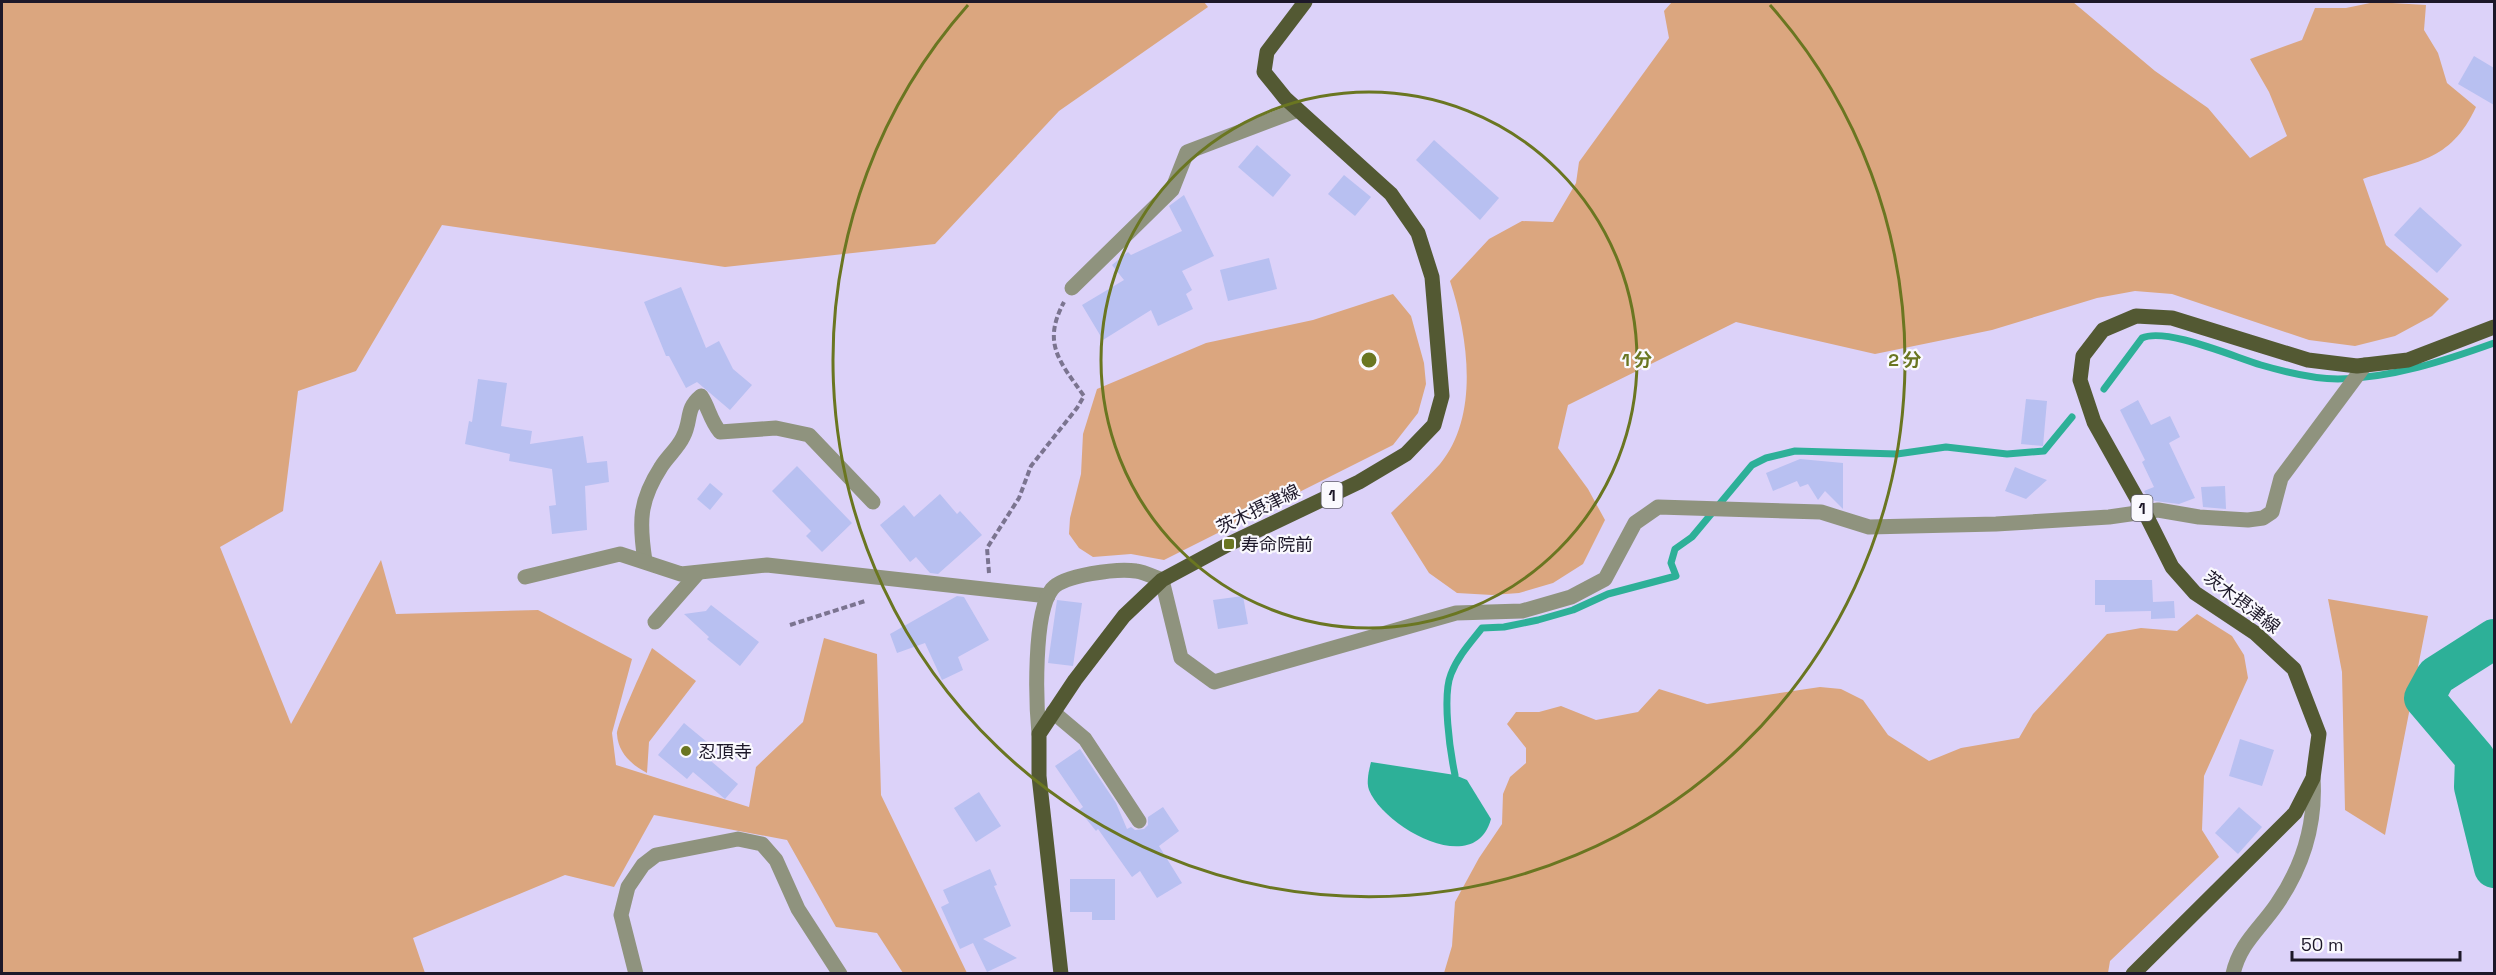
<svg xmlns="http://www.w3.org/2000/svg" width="2496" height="975" viewBox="0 0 2496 975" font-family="'Space Grotesk','Noto Sans JP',sans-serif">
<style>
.green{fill:#dba67f}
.water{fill:#2db098}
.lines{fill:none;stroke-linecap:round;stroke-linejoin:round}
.stream{stroke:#2db098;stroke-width:7}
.river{stroke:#2db098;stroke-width:40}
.building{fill:#b8c0f1}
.path{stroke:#7b7490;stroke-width:4;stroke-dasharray:6 3;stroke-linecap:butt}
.minor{stroke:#8f937e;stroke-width:15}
.primary{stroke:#535933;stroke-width:15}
.ring{fill:none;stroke:#6a7621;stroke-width:3}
.poi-dot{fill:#6a7621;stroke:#faf9fe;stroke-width:2}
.labels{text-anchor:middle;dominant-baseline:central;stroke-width:4.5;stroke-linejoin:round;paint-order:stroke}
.shield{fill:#faf9fe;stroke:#5f5c69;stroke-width:1.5}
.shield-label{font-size:16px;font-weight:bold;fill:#1d1829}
.street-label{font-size:18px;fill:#1d1829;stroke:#faf9fe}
.poi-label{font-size:18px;fill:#1d1829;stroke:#faf9fe;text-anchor:start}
.centre{fill:#6a7621;stroke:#faf9fe;stroke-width:3}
.ring-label{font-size:18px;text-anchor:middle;font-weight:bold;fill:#6a7621;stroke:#faf9fe;stroke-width:4.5;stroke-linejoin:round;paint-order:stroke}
</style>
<rect width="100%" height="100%" fill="#dcd2f9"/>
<!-- green -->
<g class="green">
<polygon points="2,2 1204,2 1208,7 1059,111 935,244 725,267 442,225 356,371 298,391 283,511 220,547 291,724 381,560 396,614 538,610 632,659 612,733 616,765 749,807 756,767 803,722 824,638 877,654 881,795 967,973 903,973 877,933 836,927 787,840 654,815 614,887 565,875 413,938 425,973 2,973"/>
<path d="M1672,2H2073L2155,71L2208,108L2250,158L2287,136L2269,92L2250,59L2302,40L2315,8H2346L2375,2L2426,5L2424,30L2438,53L2447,83L2476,107C2450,163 2415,161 2363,179L2386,245L2449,299L2432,316L2395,336L2355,346L2309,340L2172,294L2135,291L2097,298L1992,330L1875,354L1736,322L1568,405L1558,448L1588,489L1605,520L1583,564L1553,583L1519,593L1492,595L1457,593L1429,573L1391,513C1407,497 1425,481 1440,464C1480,416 1468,336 1450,281L1489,239L1522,221L1553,222L1576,183L1579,162L1669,38L1664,11Z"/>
<polygon points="1393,294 1411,316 1424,363 1426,384 1418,413 1393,445 1164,560 1131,554 1093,557 1079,548 1069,534 1070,518 1081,474 1083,434 1097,389 1206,343 1313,320"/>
<polygon points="2328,599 2428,616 2385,835 2345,810 2342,672"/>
<polygon points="2197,614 2232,636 2244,655 2248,678 2204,776 2202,830 2219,857 2110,961 2108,973 1444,973 1452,946 1455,902 1479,858 1502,824 1503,794 1510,777 1526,763 1526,748 1507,724 1516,712 1539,712 1561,706 1596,720 1638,712 1659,689 1707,704 1820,687 1841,689 1863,700 1888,735 1929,761 1961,748 2019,738 2033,714 2107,634 2141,628 2177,631"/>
<path d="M652,648L696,681L649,742L647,773C632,765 618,753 617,734C617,724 646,662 652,648Z"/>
</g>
<!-- water -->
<path class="water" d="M1371,762L1455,775L1467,780L1491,819C1475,879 1384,827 1369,790C1366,782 1369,770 1371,762Z"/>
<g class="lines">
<!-- stream -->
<g class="stream">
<path d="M2104,389L2142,338C2166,327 2234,357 2261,365C2285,372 2313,379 2338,379C2392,378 2444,361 2494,343"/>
<path d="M1455,775C1450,751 1442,696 1451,674C1458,656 1471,642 1482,628L1504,627L1538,620L1573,610L1608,594L1676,576L1671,563L1675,549L1692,537L1752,465L1766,458L1795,451L1897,454L1946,447L2007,454L2044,451L2072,417"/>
</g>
<!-- river -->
<polyline class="river" points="2494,639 2436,676 2424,698 2475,758 2474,787 2494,868"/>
</g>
<!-- building -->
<g class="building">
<polygon points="2474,56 2494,68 2494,105 2458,84"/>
<polygon points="1434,140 1499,198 1480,220 1416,160"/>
<polygon points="1257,145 1291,175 1273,197 1238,167"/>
<polygon points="1344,175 1371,197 1355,216 1328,194"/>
<polygon points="1184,195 1214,256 1182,271 1192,290 1186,294 1193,309 1158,326 1151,310 1103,340 1082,305 1124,280 1112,265 1128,252 1131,255 1182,231 1169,206"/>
<polygon points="2420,207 2462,245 2437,273 2394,235"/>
<polygon points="1269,258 1277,289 1228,301 1220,270"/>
<polygon points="681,287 706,348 719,341 733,369 752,385 730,410 697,382 686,388 669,356 666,356 644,302"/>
<polygon points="478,379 507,383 501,426 532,431 530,444 583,436 587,463 607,461 609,482 585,486 587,530 552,534 549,506 556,505 552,469 509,461 510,454 465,444 469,421 472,422"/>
<polygon points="2026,399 2047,401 2043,446 2021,444"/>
<polygon points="2138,400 2151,425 2170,416 2180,437 2169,443 2195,498 2179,504 2155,501 2147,496 2144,491 2154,487 2142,462 2145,460 2120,410"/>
<polygon points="1800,459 1843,463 1843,509 1825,491 1818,500 1808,484 1800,487 1797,481 1773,491 1766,473"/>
<polygon points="797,466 852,523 822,552 806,536 811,531 772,491"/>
<polygon points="2015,467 2029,473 2047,480 2026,499 2005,491"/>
<polygon points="710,483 723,494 710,510 697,499"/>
<polygon points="2225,486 2226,509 2203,507 2201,487"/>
<polygon points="940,494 957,514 960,511 982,535 938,574 930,573 916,557 910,562 880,525 904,505 914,517"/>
<polygon points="2095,580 2152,580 2153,602 2174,601 2175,618 2151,619 2151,611 2105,612 2105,605 2095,605"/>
<polygon points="957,596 964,597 989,640 958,657 963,670 942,680 925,643 897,653 890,634"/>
<polygon points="1243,596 1248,624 1218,629 1213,600"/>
<polygon points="1057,600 1082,603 1073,666 1048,663"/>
<polygon points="711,605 759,642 740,666 707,639 709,637 684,614 706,611"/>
<polygon points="684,723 713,747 705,756 738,784 725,799 693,772 687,779 658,755"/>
<polygon points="2240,739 2274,750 2262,786 2229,776"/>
<polygon points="1080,749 1116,803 1127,829 1131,827 1135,830 1144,829 1148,825 1148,817 1163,807 1179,831 1159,846 1182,883 1157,898 1140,871 1132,877 1098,829 1096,831 1079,810 1083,807 1055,766"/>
<polygon points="979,792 1001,826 976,842 954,808"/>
<polygon points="2239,807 2262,827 2238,854 2215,833"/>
<polygon points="990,869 997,885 994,886 1011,926 983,939 1017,958 987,972 973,943 960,949 941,907 949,903 943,890"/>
<polygon points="1070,879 1115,879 1115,920 1092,920 1092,912 1070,912"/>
</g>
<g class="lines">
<!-- path -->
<g class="path">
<path d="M989,573L987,548L1019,498L1031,466L1077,408L1084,396C1059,361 1042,343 1064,302"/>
<polyline points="790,625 865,601"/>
</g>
<!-- minor -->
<g class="minor">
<polyline points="1072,288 1172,190 1187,152 1298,110"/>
<path d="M645,561C639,522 639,501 661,467C667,457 678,448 683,437C692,420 685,409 701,396C709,408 710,420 720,432L776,428L809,435L873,502"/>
<polyline points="525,577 620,554 681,574 767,565 1048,596"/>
<polyline points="655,622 698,573"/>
<polyline points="1053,712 1085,739 1139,821"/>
<path d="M1039,734C1036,703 1033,613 1052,589C1063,575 1118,568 1136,571C1144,572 1154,577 1162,580L1181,658L1214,682L1456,613L1522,611L1571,597L1605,579L1635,523L1658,507L1821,512L1869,527L1996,524L2109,517L2158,510L2199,517L2248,520L2263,518L2272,512L2281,478L2365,365"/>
<polyline points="636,974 621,915 628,887 643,865 656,855 738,839 762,844 776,860 798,909 840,974"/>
<path d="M2233,974C2240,943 2260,929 2277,904C2303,866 2316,824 2313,778"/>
</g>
<!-- primary -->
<g class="primary">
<polyline points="1061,974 1039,776 1039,734 1075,680 1124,616 1162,580 1229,544 1359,482 1406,454 1434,425 1442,396 1432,277 1418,233 1391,194 1285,98 1264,72 1267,52 1305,2"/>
<polyline points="2133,974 2295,813 2313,778 2319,734 2294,669 2255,633 2195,593 2172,567 2145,513 2094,422 2080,380 2083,356 2103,330 2136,316 2172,318 2308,360 2357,366 2408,360 2494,327"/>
</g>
</g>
<!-- distance rings -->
<g class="ring">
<circle cx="1369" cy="360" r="268"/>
<path d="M1770 5A536 536 0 1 1 968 5"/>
</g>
<!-- markers -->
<g class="poi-dot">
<rect x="1223" y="538" width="12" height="12" rx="3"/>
<circle cx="686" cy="751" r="6"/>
</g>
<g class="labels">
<!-- shield labels -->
<g class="shield">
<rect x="1321.5" y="482" width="21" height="26" rx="4.5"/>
<rect x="2131.5" y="495" width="21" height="26" rx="4.5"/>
</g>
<g class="shield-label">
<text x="1332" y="495">1</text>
<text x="2142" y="508">1</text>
</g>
<!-- street labels -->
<g class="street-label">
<text transform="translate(1258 509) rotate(-26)">茨木摂津線</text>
<text transform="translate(2242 602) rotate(37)">茨木摂津線</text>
</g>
<!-- poi labels -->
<g class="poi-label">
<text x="1241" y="544">寿命院前</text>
<text x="698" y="751">忍頂寺</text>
</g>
</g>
<circle cx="1369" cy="360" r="9" class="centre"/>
<g class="ring-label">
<text x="1637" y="366">1 分</text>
<text x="1905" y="366">2 分</text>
</g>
<!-- border -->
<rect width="2496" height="975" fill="none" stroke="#1d1829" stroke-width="6"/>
<!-- scale -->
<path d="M2292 951v9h168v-9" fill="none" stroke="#1d1829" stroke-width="3"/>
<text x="2301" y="951" font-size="18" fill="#1d1829" stroke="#faf9fe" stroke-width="4.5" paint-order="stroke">50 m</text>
</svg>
